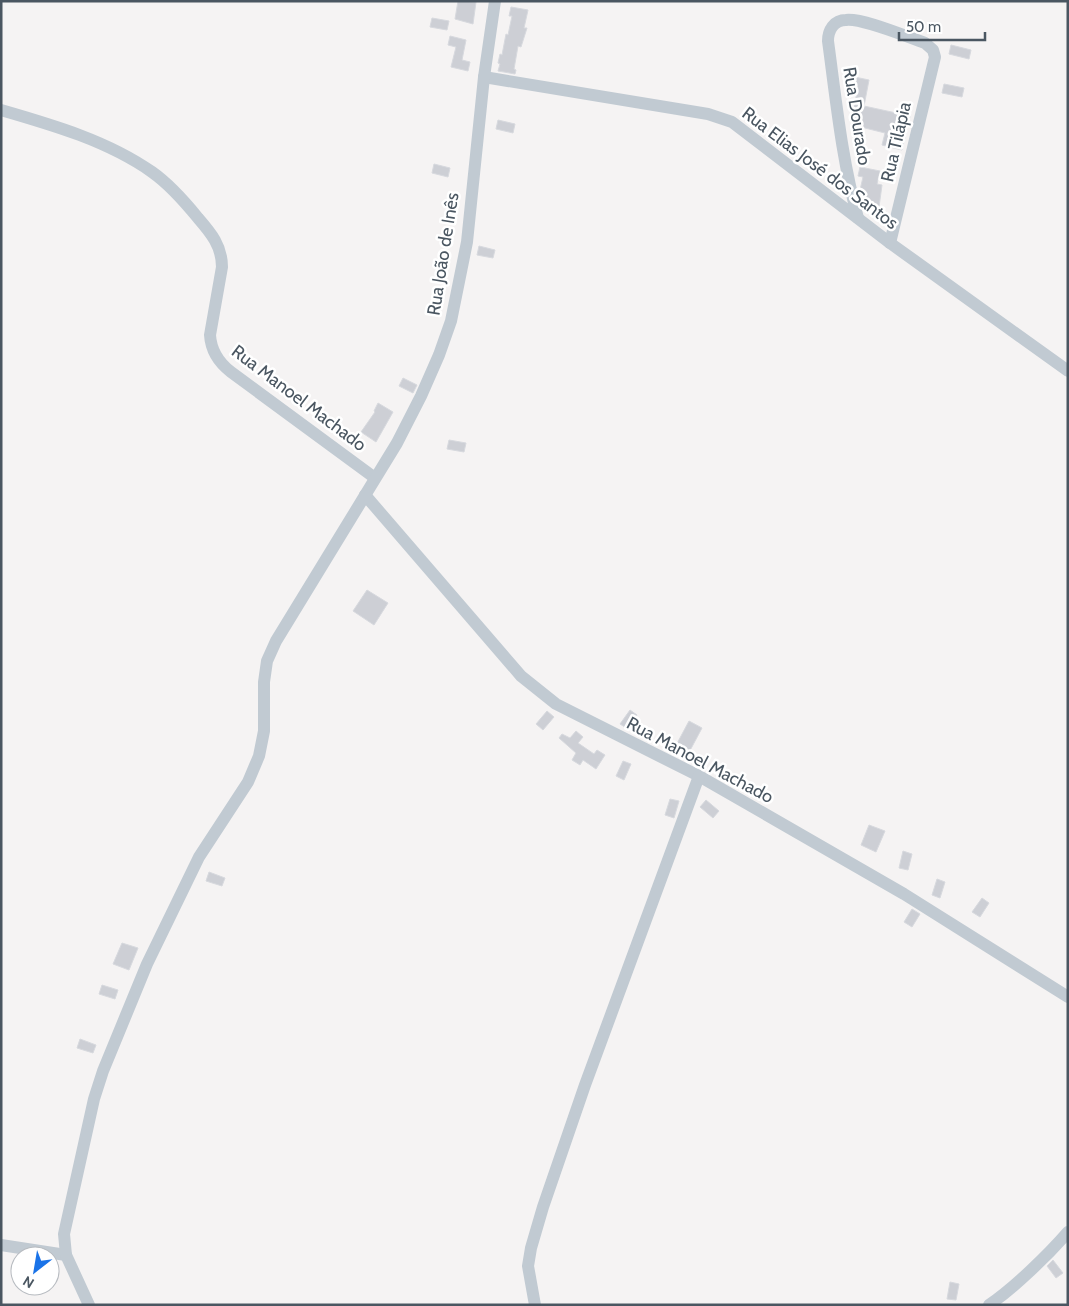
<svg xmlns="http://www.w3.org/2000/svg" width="1069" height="1306" viewBox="0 0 1069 1306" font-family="Cabin,sans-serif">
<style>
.building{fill:#cdcfd5;stroke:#d7d9de}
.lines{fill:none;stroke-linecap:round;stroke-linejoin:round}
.minor{stroke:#c1cad2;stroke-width:12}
.labels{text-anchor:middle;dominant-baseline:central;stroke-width:5;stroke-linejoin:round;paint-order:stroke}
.street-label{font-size:18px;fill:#4a5661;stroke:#fff}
</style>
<rect width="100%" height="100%" fill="#f5f3f3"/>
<!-- building -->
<g class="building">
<polygon points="458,1 476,2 473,24 455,19"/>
<polygon points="511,7 528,10 524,28 527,28 521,47 518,46 514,69 516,70 515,74 498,71 500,64 498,63 500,54 502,55 506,34 508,35 512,16 509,16"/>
<polygon points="432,18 449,21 447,30 430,27"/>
<polygon points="450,36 466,40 462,60 470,62 468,71 451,67 456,47 448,45"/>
<polygon points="951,45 971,50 969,59 949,54"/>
<polygon points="850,76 869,80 864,106 910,116 902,150 882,145 885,133 853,125 856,114 853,113 858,87 848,85"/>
<polygon points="944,84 964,88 962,97 942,93"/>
<polygon points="498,120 515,124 513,133 496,129"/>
<polygon points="434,164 450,168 448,177 432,173"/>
<polygon points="860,167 880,171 877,184 882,185 879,207 863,204 860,195 862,190 860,190 863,177 858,176"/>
<polygon points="479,246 495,250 493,258 477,255"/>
<polygon points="403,378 417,385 413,393 399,386"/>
<polygon points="378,403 393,412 376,442 361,432 375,412 374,411"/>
<polygon points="449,440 466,443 464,452 447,449"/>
<polygon points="367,590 388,603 374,625 353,611"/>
<polygon points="630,710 637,715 628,729 620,724"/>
<polygon points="547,711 554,717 543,730 536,724"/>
<polygon points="689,721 702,728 686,758 673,751"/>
<polygon points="576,731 583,737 578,743 594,754 597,750 605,755 596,769 583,760 580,765 572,760 576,753 559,738 562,734 570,738"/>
<polygon points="623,761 631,764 624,780 616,776"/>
<polygon points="670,799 679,801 674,818 665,815"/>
<polygon points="706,800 719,811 713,818 700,807"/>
<polygon points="869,825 885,831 876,852 861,845"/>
<polygon points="903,851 912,854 908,870 899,868"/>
<polygon points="209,872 225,878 222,886 206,881"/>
<polygon points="937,879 945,882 940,898 932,895"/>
<polygon points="982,898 989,903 980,917 972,912"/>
<polygon points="912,909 920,914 912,927 904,922"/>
<polygon points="122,943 138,948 129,970 113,964"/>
<polygon points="102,985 118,990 115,999 99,994"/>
<polygon points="80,1039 96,1045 93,1053 77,1048"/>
<polygon points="1053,1260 1063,1273 1056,1278 1047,1266"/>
<polygon points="950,1282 959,1284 956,1300 947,1299"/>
</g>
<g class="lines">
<!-- minor -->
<g class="minor">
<polyline points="484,77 708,114 732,122 890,243 1068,371"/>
<path d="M1,110C53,125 108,141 152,172C169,184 185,202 198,218C211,233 222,246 222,267L210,335C211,351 218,362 231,372L375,478"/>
<path d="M858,218C842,161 836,100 828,41C828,30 834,20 846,20C863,18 907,37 925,43L933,50L935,57L890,243"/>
<polyline points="365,495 521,676 556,704 699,776 904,894 1068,997"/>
<polyline points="1,1245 66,1255"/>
<polyline points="89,1305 66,1255 64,1234 94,1099 103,1071 147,964 199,857 248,782 259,756 264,731 264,682 267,661 276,641 397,443 421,396 439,355 451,321 467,242 484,77 495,1"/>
<polyline points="535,1305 528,1266 531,1248 543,1207 585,1085 699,776"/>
<path d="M989,1305C1015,1287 1048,1255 1068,1232"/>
</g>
</g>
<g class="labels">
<!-- street labels -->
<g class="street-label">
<text transform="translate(857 116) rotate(81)">Rua Dourado</text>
<text transform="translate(896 142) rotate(-77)">Rua Tilápia</text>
<text transform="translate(820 168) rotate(37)">Rua Elias José dos Santos</text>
<text transform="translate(443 254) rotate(-81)">Rua João de Inês</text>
<text transform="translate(299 398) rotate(37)">Rua Manoel Machado</text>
<text transform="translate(700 760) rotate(28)">Rua Manoel Machado</text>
</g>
</g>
<!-- border -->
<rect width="1069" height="1306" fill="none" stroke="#4a5661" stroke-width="5"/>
<!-- north arrow -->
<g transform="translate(35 1271) rotate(211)"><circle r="24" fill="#ffffff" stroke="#b7bbc0"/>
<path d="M0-4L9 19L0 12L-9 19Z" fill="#1a73e8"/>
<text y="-8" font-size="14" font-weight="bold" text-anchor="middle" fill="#4a5661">N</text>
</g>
<!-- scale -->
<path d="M899 32v8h86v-8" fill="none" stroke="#4a5661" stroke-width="2.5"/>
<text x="906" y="32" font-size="15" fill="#4a5661" stroke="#ffffff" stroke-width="4" paint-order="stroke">50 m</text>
</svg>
